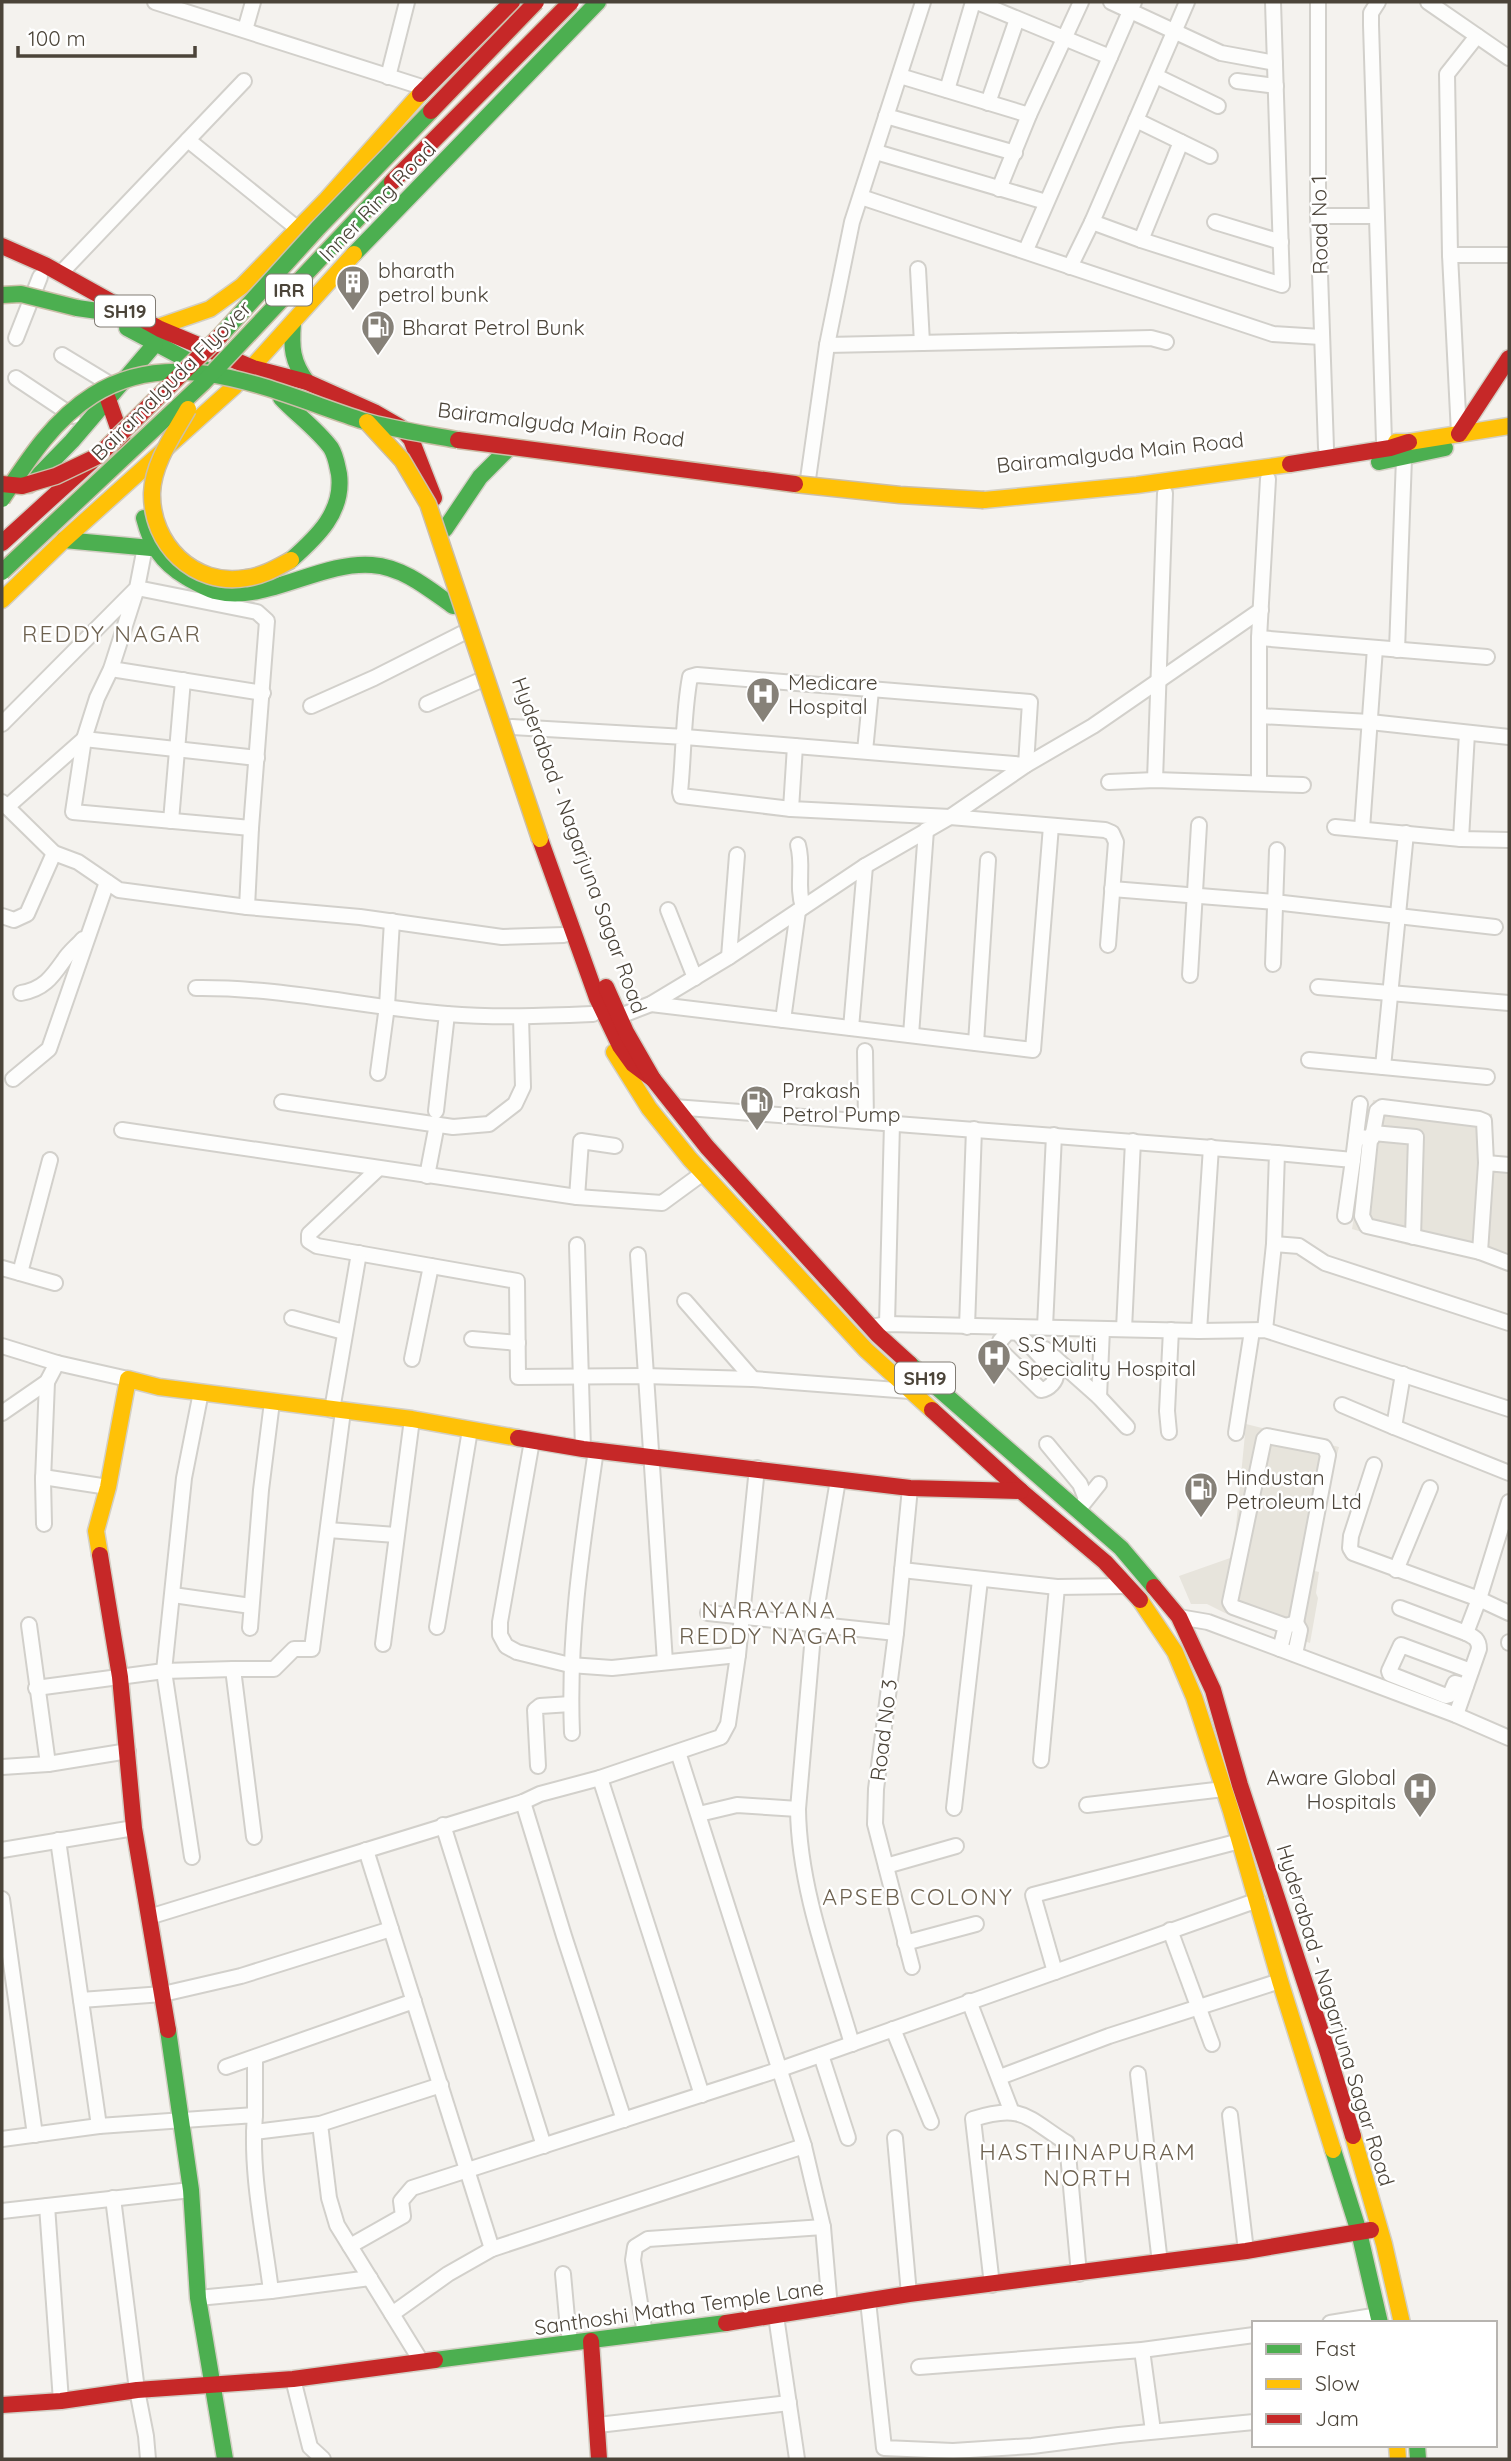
<svg xmlns="http://www.w3.org/2000/svg" width="1511" height="2461" viewBox="0 0 1511 2461" font-family="Quicksand,sans-serif">
<style>
.residential{fill:#e7e4dc}
.lines{fill:none;stroke-linecap:round;stroke-linejoin:round}
.street-casing{stroke:#d2d0cb;stroke-width:18}
.fast-casing{stroke:#d3cfc5;stroke-width:19}
.slow-casing{stroke:#d3cfc5;stroke-width:19}
.jam-casing{stroke:#d3cfc5;stroke-width:19}
.street{stroke:#fdfdfc;stroke-width:14}
.fast{stroke:#4caf50;stroke-width:16}
.slow{stroke:#ffc107;stroke-width:16}
.jam{stroke:#c62828;stroke-width:16}
.fast-bridge-casing{stroke:#ccbfa9;stroke-width:19;stroke-linecap:butt}
.slow-bridge-casing{stroke:#ccbfa9;stroke-width:19;stroke-linecap:butt}
.jam-bridge-casing{stroke:#ccbfa9;stroke-width:19;stroke-linecap:butt}
.fast-bridge{stroke:#4caf50;stroke-width:16}
.slow-bridge{stroke:#ffc107;stroke-width:16}
.jam-bridge{stroke:#c62828;stroke-width:16}
.labels{text-anchor:middle;dominant-baseline:central;stroke-width:5;stroke-linejoin:round;paint-order:stroke}
.shield{fill:#fff;stroke:#817c74;stroke-width:2}
.shield-label{font-size:19px;font-weight:bold;fill:#4b4439}
.street-label{font-size:21px;fill:#4b4439;stroke:#fff}
.poi-label{font-size:21px;fill:#4b4439;stroke:#fff;text-anchor:start}
.neighbourhood-label{font-size:23px;letter-spacing:2px;fill:#6e6250;stroke:#fff}
</style>
<rect width="100%" height="100%" fill="#f4f2ee"/>
<!-- residential -->
<g class="residential">
<polygon points="1373,1100 1492,1114 1492,1158 1509,1159 1509,1269 1475,1256 1407,1245 1352,1229"/>
<polygon points="1246,1424 1339,1447 1329,1485 1311,1570 1319,1572 1316,1593 1318,1598 1310,1643 1225,1613 1207,1604 1191,1604 1179,1576 1233,1557"/>
</g>
<g class="lines">
<!-- street casing -->
<g class="street-casing">
<g id="street">
<polyline points="155,2 425,88"/>
<polyline points="977,2 1110,57"/>
<polyline points="1111,2 1221,53 1275,63"/>
<polyline points="1318,2 1318,216 1326,448"/>
<polyline points="1378,2 1371,13 1371,25 1384,442"/>
<polyline points="1428,2 1509,58"/>
<polyline points="245,30 253,2"/>
<polyline points="900,76 1029,115"/>
<polyline points="1156,76 1218,106"/>
<polyline points="388,77 407,2"/>
<polyline points="1237,81 1276,86"/>
<polyline points="947,90 973,2"/>
<polyline points="988,103 1017,19"/>
<polyline points="886,116 1015,153"/>
<polyline points="1136,120 1210,156"/>
<polyline points="188,140 298,229"/>
<polyline points="876,152 1046,202"/>
<polyline points="999,189 1029,115 1081,2"/>
<polyline points="861,197 1273,334 1321,337"/>
<polyline points="1318,216 1376,216"/>
<polyline points="1092,222 1141,240 1282,285 1273,2"/>
<polyline points="1215,222 1281,242"/>
<polyline points="1141,240 1181,142"/>
<polyline points="1026,250 1134,2"/>
<polyline points="1450,255 1509,255"/>
<polyline points="1070,267 1092,222 1187,2"/>
<polyline points="918,269 922,343"/>
<polyline points="60,274 244,81"/>
<polyline points="16,338 40,277"/>
<polyline points="827,345 1151,338 1166,342"/>
<polyline points="62,355 113,386"/>
<polyline points="16,378 73,416"/>
<polyline points="1459,434 1450,255 1447,74 1477,36"/>
<polyline points="808,479 827,345 852,222 923,2"/>
<polyline points="1259,638 1487,657"/>
<polyline points="1397,650 1404,458"/>
<polyline points="111,669 263,693"/>
<polyline points="427,704 481,680"/>
<polyline points="311,706 374,678 463,633"/>
<polyline points="1259,716 1370,722 1509,737"/>
<polyline points="2,724 137,588 257,612 267,621 251,828 73,812 84,739 97,698 111,669 137,588 145,547"/>
<path d="M512,727L685,737L1026,765L1030,702L697,675L690,677C683,714 684,754 680,792L681,796L791,809"/>
<polyline points="795,746 791,809 950,817 1105,830 1112,833 1116,842 1108,945"/>
<polyline points="865,751 871,690"/>
<polyline points="1155,780 1165,493"/>
<polyline points="1109,782 1155,780 1303,785"/>
<polyline points="1259,782 1259,638 1268,479"/>
<polyline points="2,802 54,853 78,862 119,890 247,907 251,828"/>
<polyline points="7,807 84,739 257,758"/>
<polyline points="171,821 183,680"/>
<polyline points="1335,827 1461,839 1509,840"/>
<polyline points="1362,829 1375,648"/>
<polyline points="1461,839 1467,733"/>
<path d="M798,845C804,866 796,886 803,907"/>
<polyline points="1112,889 1274,902 1495,927"/>
<polyline points="247,907 360,917 502,937 564,935"/>
<polyline points="668,910 695,978"/>
<polyline points="2,916 14,920 27,914 54,853"/>
<polyline points="729,957 737,855"/>
<polyline points="1273,964 1277,850"/>
<polyline points="1190,975 1199,825"/>
<polyline points="1318,987 1509,1003"/>
<path d="M196,988C280,987 363,1007 447,1014C496,1018 544,1016 593,1014"/>
<path d="M21,993C44,989 52,977 64,960C69,952 77,946 83,939"/>
<polyline points="651,1004 1033,1050 1051,826"/>
<polyline points="620,1016 651,1004 729,957 865,866 950,817 1026,765 1093,726 1261,610"/>
<polyline points="783,1020 798,911"/>
<polyline points="851,1028 865,866"/>
<polyline points="911,1035 926,830"/>
<polyline points="976,1043 988,860"/>
<polyline points="865,1051 866,1121"/>
<polyline points="1309,1060 1383,1067 1406,833"/>
<polyline points="1383,1067 1487,1077"/>
<polyline points="378,1073 387,1006 392,921"/>
<polyline points="13,1079 49,1049 107,882"/>
<polyline points="282,1102 453,1127 489,1124 515,1104 523,1087 521,1017"/>
<polyline points="674,1107 1277,1153 1274,1244 1265,1330"/>
<polyline points="436,1111 447,1014"/>
<polyline points="122,1130 577,1197 662,1203 703,1173"/>
<polyline points="1373,1133 1416,1137 1413,1237"/>
<polyline points="1356,1137 1372,1138 1377,1111 1382,1107 1479,1119 1484,1121 1486,1163"/>
<polyline points="1370,1140 1362,1216 1367,1226 1480,1252"/>
<polyline points="1277,1153 1353,1160 1360,1104"/>
<polyline points="1509,1165 1486,1163 1480,1252 1509,1263"/>
<polyline points="378,1169 309,1234 309,1241 317,1246 517,1281 518,1377 644,1376 753,1379 910,1391"/>
<polyline points="427,1176 437,1124"/>
<polyline points="577,1197 581,1141 615,1146"/>
<polyline points="1345,1216 1353,1160"/>
<polyline points="1274,1244 1299,1246 1325,1263 1509,1323"/>
<polyline points="577,1245 583,1449"/>
<polyline points="638,1255 665,1662"/>
<polyline points="2,1268 55,1283"/>
<polyline points="20,1273 50,1160"/>
<polyline points="685,1301 753,1379"/>
<polyline points="292,1318 344,1332"/>
<polyline points="887,1324 892,1123"/>
<polyline points="871,1327 887,1324 1199,1331 1265,1330 1509,1409"/>
<polyline points="967,1327 974,1129"/>
<path d="M1004,1327L1008,1332L1000,1341L999,1349L1041,1390C1049,1389 1057,1381 1056,1373L1018,1333L1008,1332"/>
<polyline points="1045,1327 1054,1135"/>
<polyline points="1124,1329 1133,1141"/>
<polyline points="1199,1331 1211,1147"/>
<polyline points="472,1339 518,1343"/>
<polyline points="2,1346 57,1363 128,1379"/>
<polyline points="1045,1349 1099,1397 1127,1427"/>
<polyline points="412,1359 431,1266"/>
<polyline points="1403,1374 1394,1427 1509,1473"/>
<polyline points="1099,1397 1102,1329"/>
<polyline points="1342,1405 1394,1427"/>
<polyline points="332,1410 359,1253"/>
<polyline points="2,1413 47,1382 57,1363"/>
<polyline points="1169,1432 1167,1411 1171,1330"/>
<polyline points="1236,1433 1252,1331"/>
<polyline points="532,1441 500,1622 500,1635 506,1646 517,1652 570,1665 612,1668 738,1655"/>
<polyline points="1047,1444 1080,1484 1086,1499"/>
<polyline points="1374,1465 1351,1536 1350,1548 1353,1553 1479,1599 1509,1613"/>
<polyline points="43,1477 108,1487"/>
<path d="M838,1480L814,1623L798,1809C799,1889 830,1968 852,2044"/>
<polyline points="910,1488 896,1633 876,1789 875,1824 912,1967"/>
<polyline points="1083,1504 1099,1484"/>
<polyline points="44,1524 43,1480 47,1382"/>
<polyline points="328,1530 396,1535"/>
<polyline points="902,1570 1057,1587 1127,1586"/>
<polyline points="1396,1570 1430,1488"/>
<polyline points="173,1595 251,1606"/>
<path d="M1400,1608L1466,1633C1474,1637 1479,1639 1479,1649L1456,1715"/>
<polyline points="708,1613 896,1633"/>
<polyline points="1179,1617 1208,1622 1456,1715 1509,1738"/>
<polyline points="29,1625 48,1764"/>
<polyline points="1286,1626 1233,1607 1230,1602 1264,1439 1267,1436 1324,1447 1328,1455 1296,1623"/>
<polyline points="437,1627 470,1430"/>
<polyline points="250,1628 261,1490 272,1402"/>
<polyline points="1466,1633 1479,1599 1509,1502"/>
<polyline points="1509,1643 1509,1642"/>
<polyline points="383,1644 412,1419"/>
<polyline points="1280,1649 1286,1626 1296,1623 1300,1630 1295,1654"/>
<polyline points="233,1669 274,1669 294,1649 312,1649 343,1411"/>
<polyline points="1466,1686 1455,1683 1450,1695 1446,1696 1390,1674 1389,1671 1401,1645 1471,1671"/>
<polyline points="36,1688 164,1671 233,1669 254,1837"/>
<path d="M572,1733C568,1635 582,1546 596,1450"/>
<polyline points="678,1752 804,2146 823,2227 830,2308"/>
<polyline points="1041,1760 1057,1587"/>
<polyline points="538,1766 535,1710 540,1706 571,1704"/>
<polyline points="2,1767 48,1764 128,1751"/>
<polyline points="600,1778 702,2095"/>
<polyline points="523,1802 564,1936 624,2120"/>
<polyline points="1087,1805 1224,1789"/>
<polyline points="954,1808 980,1580"/>
<polyline points="699,1814 737,1805 798,1809"/>
<polyline points="443,1825 544,2146"/>
<polyline points="58,1840 99,2126"/>
<polyline points="2,1850 134,1828"/>
<polyline points="366,1850 492,2249"/>
<polyline points="192,1857 164,1671 184,1478 201,1392"/>
<polyline points="886,1866 956,1846"/>
<polyline points="2,1899 35,2135"/>
<polyline points="149,1917 523,1802 540,1794 600,1778 721,1737 728,1724 738,1655 757,1468"/>
<polyline points="1170,1930 1212,2044"/>
<polyline points="905,1943 976,1924"/>
<polyline points="1055,1972 1033,1895 1240,1841"/>
<polyline points="81,2000 163,1994 241,1976 391,1929"/>
<polyline points="969,2001 1011,2110"/>
<polyline points="893,2029 931,2122"/>
<polyline points="821,2055 848,2138"/>
<polyline points="255,2059 255,2115"/>
<polyline points="226,2067 414,2001"/>
<polyline points="1138,2074 1160,2263"/>
<polyline points="1000,2077 1109,2036 1280,1981"/>
<polyline points="1230,2115 1246,2251"/>
<polyline points="320,2124 329,2198 337,2225 421,2361"/>
<polyline points="254,2132 320,2124 441,2085"/>
<polyline points="895,2138 909,2294"/>
<path d="M2,2139L99,2126L255,2115C250,2171 264,2235 271,2291L198,2298"/>
<polyline points="113,2198 137,2390 146,2436 148,2459"/>
<polyline points="47,2206 61,2401"/>
<polyline points="2,2211 191,2190"/>
<polyline points="350,2246 403,2216 401,2201 412,2188 778,2070 1258,1900"/>
<polyline points="563,2274 568,2329 571,2343"/>
<path d="M992,2285L973,2119C1023,2103 1027,2118 1067,2143L1079,2274"/>
<polyline points="271,2291 370,2278"/>
<polyline points="868,2301 884,2448 953,2451 1032,2446 1119,2435 1254,2422"/>
<polyline points="392,2314 448,2274 492,2249 804,2146"/>
<polyline points="776,2316 797,2459"/>
<polyline points="1330,2323 1379,2315"/>
<polyline points="645,2334 633,2260 635,2247 648,2239 823,2227"/>
<polyline points="1142,2350 1153,2431"/>
<polyline points="919,2367 1142,2350 1254,2335"/>
<polyline points="293,2379 310,2447 323,2459"/>
<polyline points="598,2425 789,2403"/>
</g>
</g>
<!-- fast casing -->
<g class="fast-casing">
<g id="fast">
<polyline points="354,254 598,2"/>
<polyline points="77,308 98,311"/>
<path d="M293,323C291,347 292,362 307,382"/>
<polyline points="127,328 208,371"/>
<path d="M281,398C297,415 317,429 331,448C336,456 337,465 339,474C344,512 317,537 291,560"/>
<polyline points="1379,462 1445,448"/>
<polyline points="29,485 72,441 155,344"/>
<path d="M144,518C151,545 161,562 186,577C195,582 205,588 215,591C265,604 320,561 372,565C403,567 429,589 453,606"/>
<polyline points="445,529 480,477 506,451"/>
<polyline points="64,540 151,548"/>
<polyline points="910,1364 1121,1548 1154,1587"/>
<polyline points="168,2030 191,2190 198,2298 225,2459"/>
<polyline points="1333,2150 1359,2232 1380,2323"/>
<polyline points="435,2360 726,2323"/>
<polyline points="1417,2445 1418,2459"/>
</g>
</g>
<!-- slow casing -->
<g class="slow-casing">
<g id="slow">
<polyline points="158,327 210,309 242,286 326,200 420,94"/>
<polyline points="1396,442 1409,442 1509,426"/>
<polyline points="984,500 1137,485 1290,464"/>
<polyline points="2,600 64,540 235,386 354,254"/>
<polyline points="614,1052 649,1108 690,1159 866,1350 932,1410"/>
<polyline points="100,1555 96,1531 108,1487 128,1379 159,1387 412,1419 518,1438"/>
<polyline points="1140,1600 1175,1652 1194,1697 1231,1811 1280,1981 1333,2150"/>
<polyline points="1353,2136 1384,2244 1402,2323"/>
<polyline points="1397,2445 1398,2459"/>
</g>
</g>
<!-- jam casing -->
<g class="jam-casing">
<g id="jam">
<polyline points="420,94 512,2"/>
<polyline points="2,246 45,265 160,329 253,368 307,382 374,412 400,427 411,439 434,498"/>
<polyline points="108,399 125,448"/>
<polyline points="1459,434 1509,358"/>
<polyline points="1290,464 1390,448 1409,442"/>
<polyline points="2,543 91,462"/>
<polyline points="540,839 597,998 620,1046 633,1064 653,1079"/>
<polyline points="606,987 626,1032 653,1079 707,1147 878,1335 910,1364"/>
<polyline points="932,1410 1021,1491 1105,1562 1140,1600"/>
<polyline points="518,1438 583,1449 910,1488 1021,1491"/>
<polyline points="100,1555 120,1677 134,1828 168,2030"/>
<polyline points="1154,1587 1179,1617 1213,1690 1240,1785 1326,2047 1353,2136"/>
<polyline points="726,2323 909,2294 1246,2251 1371,2230"/>
<polyline points="591,2341 599,2459"/>
<polyline points="2,2405 61,2401 137,2390 293,2379 435,2360"/>
</g>
</g>
<!-- street -->
<use href="#street" class="street"/>
<!-- fast -->
<use href="#fast" class="fast"/>
<!-- slow -->
<use href="#slow" class="slow"/>
<!-- jam -->
<use href="#jam" class="jam"/>
<!-- fast-bridge casing -->
<g class="fast-bridge-casing">
<g id="fast-bridge">
<polyline points="2,295 21,294 77,308"/>
<polyline points="221,335 318,228 431,111"/>
<path d="M2,499C27,461 53,420 93,395C178,341 279,394 364,421C395,430 427,434 458,440"/>
<polyline points="2,572 203,383 392,182"/>
</g>
</g>
<!-- slow-bridge casing -->
<g class="slow-bridge-casing">
<g id="slow-bridge">
<path d="M188,409C174,434 153,463 152,493C151,544 194,587 246,578C263,576 276,568 291,560"/>
<polyline points="367,422 402,460 428,504 540,839"/>
<polyline points="795,484 900,495 984,500"/>
</g>
</g>
<!-- jam-bridge casing -->
<g class="jam-bridge-casing">
<g id="jam-bridge">
<polyline points="431,111 536,2"/>
<polyline points="392,182 571,2"/>
<polyline points="458,440 795,484"/>
<polyline points="2,484 22,486 56,476 98,456 221,335"/>
</g>
</g>
<!-- fast-bridge -->
<use href="#fast-bridge" class="fast-bridge"/>
<!-- slow-bridge -->
<use href="#slow-bridge" class="slow-bridge"/>
<!-- jam-bridge -->
<use href="#jam-bridge" class="jam-bridge"/>
</g>
<!-- icons -->
<defs>
<g id="building-pin" transform="scale(1.75)"><path d="M0 17L-7.5 6A9.5 9.5 0 1 1 7.5 6Z" fill="#868178" stroke="#fff"/><path d="M-4-6H4V6H1V3H-1V6H-4ZM-2.5-4.3h1.7v1.8h-1.7ZM.8-4.3h1.7v1.8H.8ZM-2.5-1h1.7V.8h-1.7ZM.8-1h1.7V.8H.8Z" fill="#fff"/></g>
<g id="fuel-pin" transform="scale(1.75)"><path d="M0 17L-7.5 6A9.5 9.5 0 1 1 7.5 6Z" fill="#868178" stroke="#fff"/><path d="M-5.5-6h7V0h2V4h1.3V-2.5L3-4.5l.8-.8L6-3V5H2.5V1h-1V6h-7ZM-4.2-4.7v3.2H.2V-4.7Z" fill="#fff"/></g>
<g id="hospital-pin" transform="scale(1.75)"><path d="M0 17L-7.5 6A9.5 9.5 0 1 1 7.5 6Z" fill="#868178" stroke="#fff"/><path d="M-5-5h3v3.5h4V-5h3V5h-3V1.5h-4V5h-3Z" fill="#fff"/></g>
</defs>
<g fill-rule="evenodd">
<use href="#building-pin" x="353" y="282"/>
<use href="#fuel-pin" x="378" y="327"/>
<use href="#hospital-pin" x="763" y="694"/>
<use href="#fuel-pin" x="757" y="1102"/>
<use href="#hospital-pin" x="994" y="1356"/>
<use href="#fuel-pin" x="1201" y="1489"/>
<use href="#hospital-pin" x="1420" y="1789"/>
</g>
<g class="labels">
<!-- shield labels -->
<g class="shield">
<rect x="266" y="274.5" width="46" height="31" rx="5"/>
<rect x="95" y="295.5" width="60" height="31" rx="5"/>
<rect x="895" y="1362.5" width="60" height="31" rx="5"/>
</g>
<g class="shield-label">
<text x="289" y="290">IRR</text>
<text x="125" y="311">SH19</text>
<text x="925" y="1378">SH19</text>
</g>
<!-- street labels -->
<g class="street-label">
<text transform="translate(377 201) rotate(-46)">Inner Ring Road</text>
<text transform="translate(1319 225) rotate(-91)">Road No 1</text>
<text transform="translate(171 380) rotate(-45)">Bairamalguda Flyover</text>
<text transform="translate(561 424) rotate(7)">Bairamalguda Main Road</text>
<text transform="translate(1120 452) rotate(-6)">Bairamalguda Main Road</text>
<text transform="translate(580 845) rotate(70)">Hyderabad - Nagarjuna Sagar Road</text>
<text transform="translate(883 1730) rotate(-83)">Road No 3</text>
<text transform="translate(1336 2015) rotate(73)">Hyderabad - Nagarjuna Sagar Road</text>
<text transform="translate(679 2307) rotate(-8)">Santhoshi Matha Temple Lane</text>
</g>
<!-- poi labels -->
<g class="poi-label">
<text x="378" y="270">bharath<tspan x="378" dy="24">petrol bunk</tspan></text>
<text x="402" y="327">Bharat Petrol Bunk</text>
<text x="788" y="682">Medicare<tspan x="788" dy="24">Hospital</tspan></text>
<text x="782" y="1090">Prakash<tspan x="782" dy="24">Petrol Pump</tspan></text>
<text x="1018" y="1344">S.S Multi<tspan x="1018" dy="24">Speciality Hospital</tspan></text>
<text x="1226" y="1477">Hindustan<tspan x="1226" dy="24">Petroleum Ltd</tspan></text>
<text x="1396" y="1777" text-anchor="end">Aware Global<tspan x="1396" dy="24">Hospitals</tspan></text>
</g>
<!-- neighbourhood labels -->
<g class="neighbourhood-label">
<text x="112" y="633">REDDY NAGAR</text>
<text x="769" y="1609">NARAYANA<tspan x="769" dy="26">REDDY NAGAR</tspan></text>
<text x="918" y="1896">APSEB COLONY</text>
<text x="1088" y="2151">HASTHINAPURAM<tspan x="1088" dy="26">NORTH</tspan></text>
</g>
</g>
<!-- border -->
<rect width="1511" height="2461" fill="none" stroke="#4b4439" stroke-width="7"/>
<!-- legend -->
<rect x="1252" y="2321" width="245" height="126" fill="#ffffff" stroke="#b7b4b0" stroke-width="2"/>
<rect x="1266" y="2344" width="35" height="10" fill="#4caf50" stroke="#b7b4b0" stroke-width="2"/>
<text x="1315" y="2356" font-size="21" fill="#4b4439">Fast</text>
<rect x="1266" y="2379" width="35" height="10" fill="#ffc107" stroke="#b7b4b0" stroke-width="2"/>
<text x="1315" y="2391" font-size="21" fill="#4b4439">Slow</text>
<rect x="1266" y="2414" width="35" height="10" fill="#c62828" stroke="#b7b4b0" stroke-width="2"/>
<text x="1315" y="2426" font-size="21" fill="#4b4439">Jam</text>
<!-- scale -->
<path d="M18 46v10h177v-10" fill="none" stroke="#4b4439" stroke-width="3.5"/>
<text x="28" y="46" font-size="21" fill="#4b4439" stroke="#ffffff" stroke-width="5" paint-order="stroke">100 m</text>
</svg>
